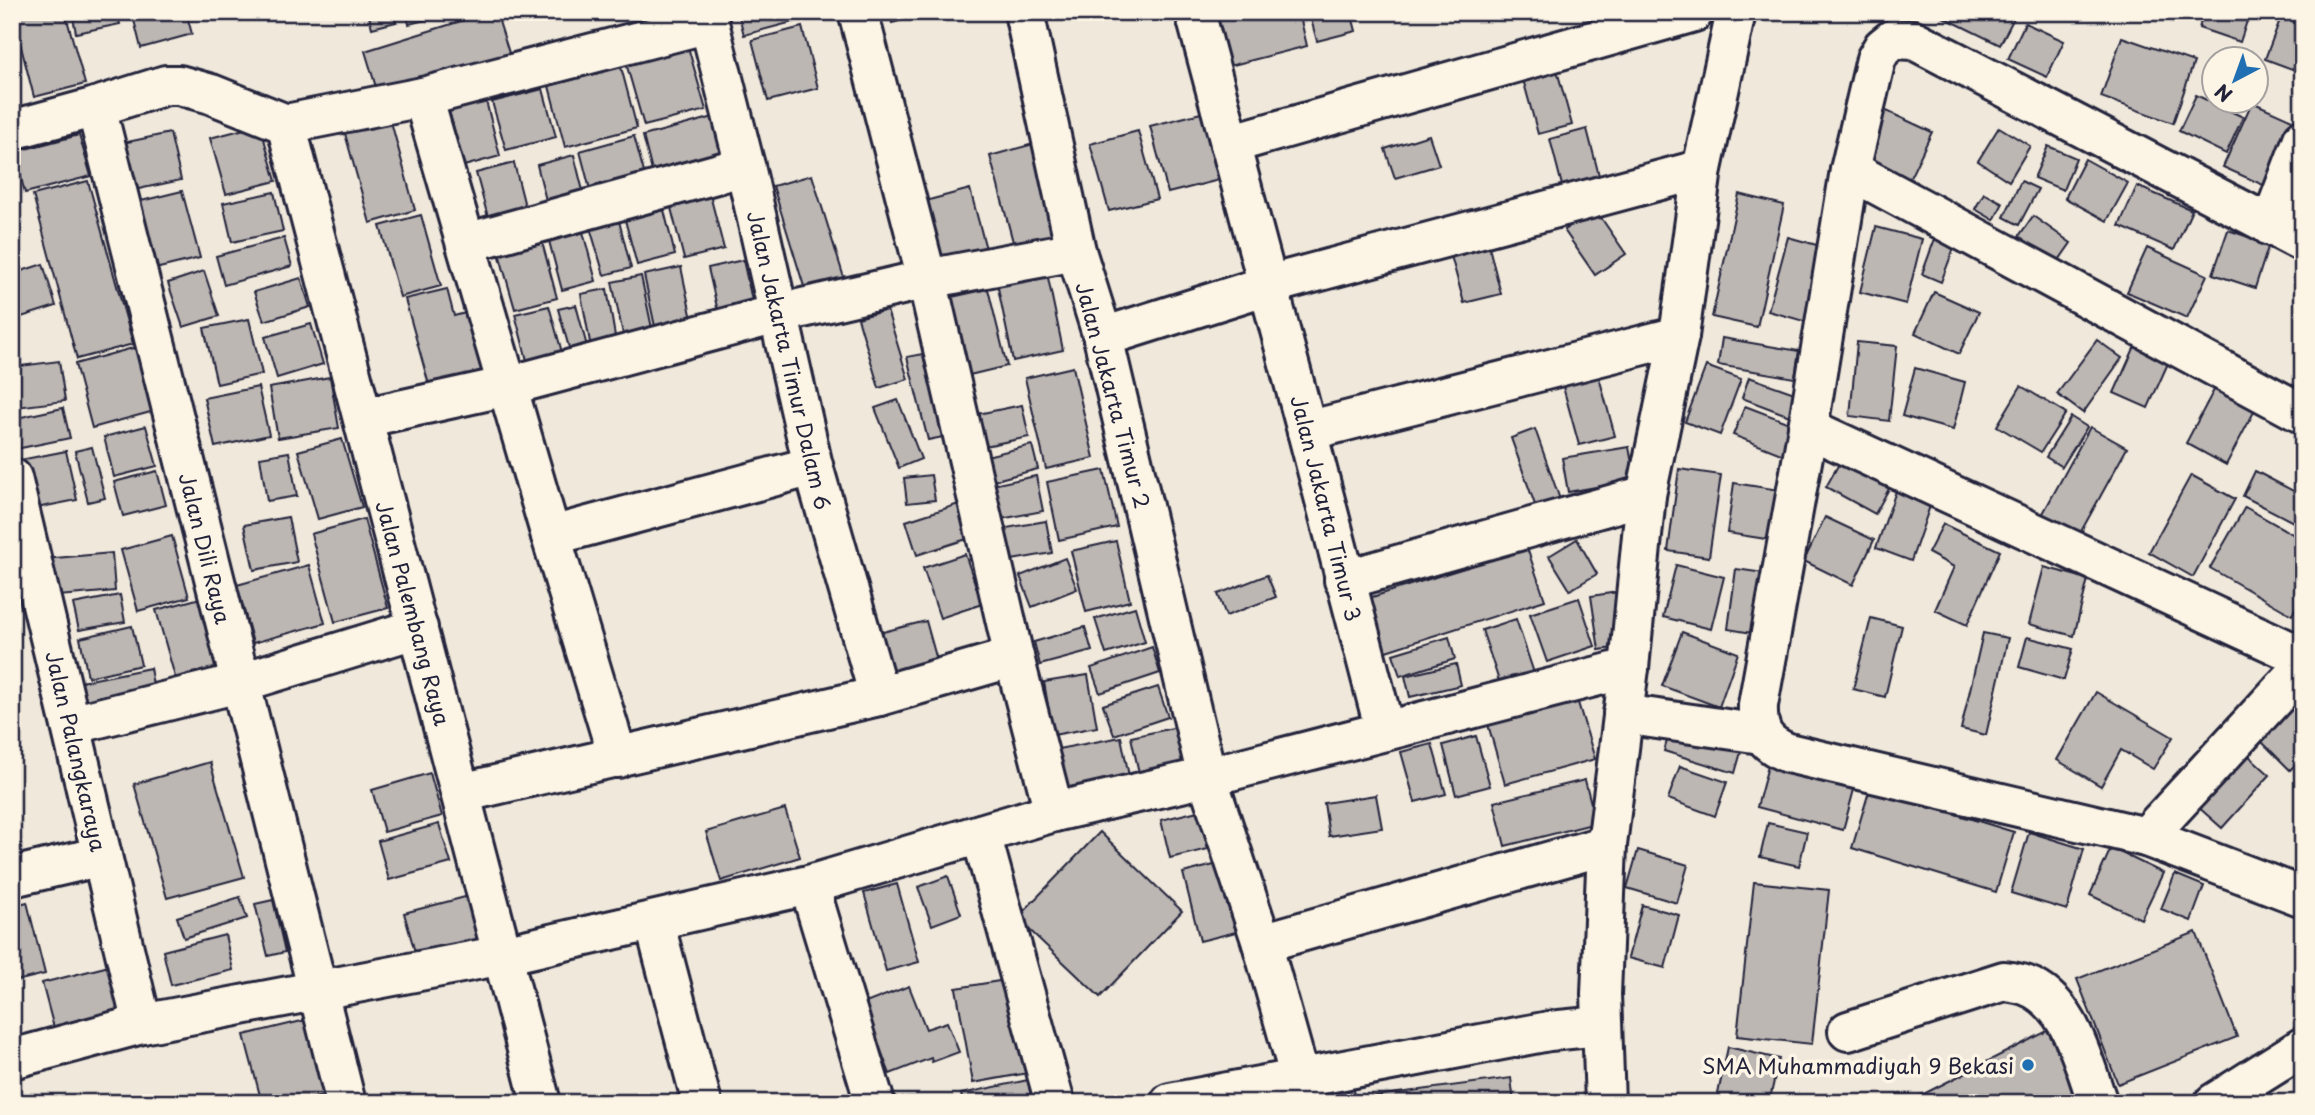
<svg xmlns="http://www.w3.org/2000/svg" width="2315" height="1115" viewBox="0 0 2315 1115" font-family="'Playpen Sans',sans-serif">
<style>
.building{fill:#bcb7b3;stroke:#22223b;stroke-width:2}
.lines{fill:none;stroke-linecap:round;stroke-linejoin:round}
.minor-casing{stroke:#22223b;stroke-width:44}
.minor{stroke:#fcf5e5;stroke-width:38}
.poi-dot{fill:#1f6fb2;stroke:#fcf5e5;stroke-width:2.5}
.labels{text-anchor:middle;dominant-baseline:central;stroke-width:7;stroke-linejoin:round;paint-order:stroke}
.street-label{font-size:21px;fill:#22223b;stroke:#fcf5e5}
.poi-label{font-size:21px;fill:#22223b;stroke:#fcf5e5;text-anchor:end}
</style>
<rect width="100%" height="100%" fill="#efe8db"/>
<filter id="ink" filterUnits="userSpaceOnUse"><feTurbulence type="fractalNoise" baseFrequency=".0143" numOctaves="2"/><feDisplacementMap in="SourceGraphic" scale="14" xChannelSelector="R" yChannelSelector="G"/><feConvolveMatrix kernelMatrix="1 2 1 2 8 2 1 2 1" color-interpolation-filters="sRGB"/></filter>
<g filter="url(#ink)">
<!-- building -->
<g class="building">
<polygon points="12,12 65,12 85,84 34,97"/>
<polygon points="72,12 117,12 120,24 76,33"/>
<polygon points="132,12 186,12 192,34 141,48"/>
<polygon points="368,12 393,12 396,22 372,28"/>
<polygon points="406,12 431,12 433,18 409,24"/>
<polygon points="490,12 496,12 510,56 379,97 365,51"/>
<polygon points="738,12 798,12 800,20 744,35"/>
<polygon points="889,12 932,12 892,23"/>
<polygon points="1214,12 1299,12 1307,46 1229,66"/>
<polygon points="1309,12 1351,12 1356,31 1317,41"/>
<polygon points="1933,12 2017,12 2000,45"/>
<polygon points="2148,12 2176,12 2173,22"/>
<polygon points="2204,12 2250,12 2240,42 2199,28"/>
<polygon points="2283,12 2303,19 2303,73 2265,59"/>
<polygon points="2025,23 2064,41 2047,77 2008,59"/>
<polygon points="802,27 818,88 768,101 752,40"/>
<polygon points="2122,37 2194,62 2173,123 2101,97"/>
<polygon points="688,47 706,110 644,126 626,63"/>
<polygon points="1555,63 1572,125 1538,134 1521,72"/>
<polygon points="621,67 637,128 565,147 549,86"/>
<polygon points="543,89 556,137 506,150 492,102"/>
<polygon points="2196,95 2243,117 2226,154 2179,131"/>
<polygon points="486,101 500,156 464,166 449,111"/>
<polygon points="2252,102 2301,124 2272,189 2223,167"/>
<polygon points="1880,108 1932,132 1909,180 1858,156"/>
<polygon points="1201,113 1219,180 1168,193 1150,126"/>
<polygon points="725,114 738,165 656,187 643,136"/>
<polygon points="390,118 415,210 370,223 344,130"/>
<polygon points="260,125 276,181 226,194 210,138"/>
<polygon points="1999,127 2030,146 2009,181 1978,161"/>
<polygon points="1587,129 1603,191 1566,201 1550,139"/>
<polygon points="1138,131 1157,199 1109,211 1090,144"/>
<polygon points="170,133 181,180 129,191 118,144"/>
<polygon points="79,135 91,176 25,193 14,152"/>
<polygon points="1429,135 1439,165 1395,178 1385,149"/>
<polygon points="634,136 648,187 593,201 580,151"/>
<polygon points="1037,143 1064,241 1016,253 990,156"/>
<polygon points="2048,146 2076,158 2063,190 2034,178"/>
<polygon points="574,155 587,207 550,216 537,165"/>
<polygon points="2085,159 2128,183 2107,221 2065,198"/>
<polygon points="514,163 528,218 491,228 476,173"/>
<polygon points="812,175 845,281 806,293 773,186"/>
<polygon points="88,181 133,344 77,359 33,195"/>
<polygon points="2021,181 2038,189 2019,225 2004,217"/>
<polygon points="2137,186 2192,210 2174,250 2119,226"/>
<polygon points="970,189 986,249 935,263 918,203"/>
<polygon points="182,191 200,258 151,270 133,203"/>
<polygon points="709,191 724,249 684,259 669,200"/>
<polygon points="274,192 283,231 232,242 223,203"/>
<polygon points="1984,193 2003,203 1994,220 1975,209"/>
<polygon points="1739,194 1784,205 1757,327 1712,317"/>
<polygon points="1595,209 1626,254 1595,275 1564,230"/>
<polygon points="664,210 675,255 637,265 625,220"/>
<polygon points="421,215 441,286 400,297 380,226"/>
<polygon points="12,216 18,263 12,264"/>
<polygon points="2033,216 2071,243 2057,263 2019,236"/>
<polygon points="618,217 631,268 604,275 589,224"/>
<polygon points="1876,227 1922,239 1906,304 1860,292"/>
<polygon points="2228,230 2269,244 2255,288 2213,274"/>
<polygon points="583,232 596,281 562,290 549,241"/>
<polygon points="1937,233 1957,240 1941,282 1922,274"/>
<polygon points="1788,237 1831,249 1811,323 1768,311"/>
<polygon points="284,238 292,266 224,285 216,256"/>
<polygon points="542,242 557,298 515,309 499,253"/>
<polygon points="1488,243 1501,294 1464,303 1450,252"/>
<polygon points="2147,248 2207,275 2187,318 2127,292"/>
<polygon points="743,260 754,309 719,316 708,268"/>
<polygon points="43,264 56,306 12,320 12,274"/>
<polygon points="681,267 694,329 657,336 644,275"/>
<polygon points="1046,268 1063,350 1013,361 996,278"/>
<polygon points="204,271 219,316 183,327 168,283"/>
<polygon points="641,276 653,333 624,339 612,282"/>
<polygon points="301,278 310,307 264,321 254,292"/>
<polygon points="447,289 454,316 473,311 491,377 431,392 405,299"/>
<polygon points="607,289 617,348 592,353 581,294"/>
<polygon points="988,289 1007,366 961,377 943,299"/>
<polygon points="1934,292 1979,312 1959,354 1915,333"/>
<polygon points="576,305 589,354 572,358 558,309"/>
<polygon points="549,306 565,363 530,372 515,314"/>
<polygon points="887,310 908,379 879,388 858,318"/>
<polygon points="249,319 262,374 217,384 204,328"/>
<polygon points="311,324 323,364 277,378 265,337"/>
<polygon points="1722,338 1799,351 1795,378 1718,365"/>
<polygon points="2097,340 2122,358 2083,413 2057,394"/>
<polygon points="1857,342 1897,346 1889,421 1850,416"/>
<polygon points="140,346 158,410 92,428 75,364"/>
<polygon points="2135,346 2169,361 2148,408 2114,393"/>
<polygon points="923,354 943,437 928,440 907,357"/>
<polygon points="59,361 65,401 17,407 12,367"/>
<polygon points="1596,366 1615,436 1579,445 1560,376"/>
<polygon points="1706,366 1741,379 1720,435 1685,422"/>
<polygon points="1073,367 1094,458 1046,469 1025,378"/>
<polygon points="1915,368 1965,382 1953,430 1902,416"/>
<polygon points="330,377 339,428 278,438 269,388"/>
<polygon points="1749,377 1803,396 1795,418 1742,398"/>
<polygon points="2021,386 2066,413 2041,452 1997,426"/>
<polygon points="258,387 269,435 215,447 204,398"/>
<polygon points="2215,388 2255,410 2226,465 2186,443"/>
<polygon points="898,400 921,459 899,468 875,408"/>
<polygon points="1022,405 1029,437 975,448 968,416"/>
<polygon points="1745,406 1797,426 1786,456 1733,435"/>
<polygon points="63,408 70,438 16,449 12,419"/>
<polygon points="2071,417 2087,427 2062,467 2046,457"/>
<polygon points="146,426 157,466 114,477 104,437"/>
<polygon points="2090,427 2127,448 2078,537 2041,517"/>
<polygon points="1535,429 1563,508 1539,516 1511,438"/>
<polygon points="342,439 362,507 318,519 298,451"/>
<polygon points="1032,445 1038,469 984,483 978,458"/>
<polygon points="92,447 105,498 88,502 75,451"/>
<polygon points="1629,447 1635,480 1568,492 1562,458"/>
<polygon points="66,451 77,500 26,510 15,461"/>
<polygon points="289,452 297,496 267,501 260,457"/>
<polygon points="1841,460 1890,487 1875,514 1826,487"/>
<polygon points="1679,469 1721,475 1709,557 1668,551"/>
<polygon points="1104,470 1117,527 1059,540 1047,482"/>
<polygon points="157,471 166,505 123,516 114,482"/>
<polygon points="2255,471 2303,496 2303,527 2243,496"/>
<polygon points="931,475 935,500 907,503 904,478"/>
<polygon points="2191,475 2235,499 2193,577 2149,552"/>
<polygon points="1036,476 1043,511 990,521 983,487"/>
<polygon points="1734,483 1786,491 1779,541 1727,533"/>
<polygon points="1896,491 1931,503 1911,561 1876,548"/>
<polygon points="962,503 973,537 917,555 906,521"/>
<polygon points="2245,507 2303,540 2303,595 2292,615 2210,568"/>
<polygon points="288,517 297,562 254,570 244,525"/>
<polygon points="1825,517 1874,540 1853,585 1804,561"/>
<polygon points="364,519 388,608 335,622 311,534"/>
<polygon points="1046,521 1052,553 1001,562 996,530"/>
<polygon points="1943,524 2000,551 1967,625 1935,610 1954,567 1928,553"/>
<polygon points="172,536 189,597 138,611 121,550"/>
<polygon points="1577,539 1597,574 1570,590 1549,556"/>
<polygon points="1116,541 1130,601 1086,612 1071,551"/>
<polygon points="1527,548 1545,600 1383,652 1366,599"/>
<polygon points="112,553 115,591 47,597 44,559"/>
<polygon points="965,554 982,604 940,618 923,568"/>
<polygon points="1065,558 1077,589 1032,607 1020,576"/>
<polygon points="309,565 325,623 253,643 237,585"/>
<polygon points="1676,565 1724,577 1711,629 1663,617"/>
<polygon points="2044,567 2088,579 2074,636 2029,624"/>
<polygon points="1736,569 1778,575 1770,636 1728,629"/>
<polygon points="1267,575 1276,597 1226,616 1218,594"/>
<polygon points="1618,592 1627,646 1599,650 1591,596"/>
<polygon points="120,595 125,622 79,630 73,604"/>
<polygon points="208,596 228,670 177,684 156,610"/>
<polygon points="1579,598 1595,646 1547,662 1530,614"/>
<polygon points="1135,607 1145,642 1106,654 1095,619"/>
<polygon points="1871,618 1902,626 1885,697 1853,689"/>
<polygon points="1516,619 1534,673 1500,684 1482,630"/>
<polygon points="926,621 938,664 883,678 871,635"/>
<polygon points="132,626 141,665 88,677 80,638"/>
<polygon points="1085,627 1092,651 1040,665 1034,642"/>
<polygon points="1682,632 1738,653 1719,707 1662,686"/>
<polygon points="1983,633 2008,638 1986,735 1961,729"/>
<polygon points="1449,637 1455,659 1400,676 1393,654"/>
<polygon points="2027,637 2073,649 2064,680 2019,667"/>
<polygon points="1152,647 1160,673 1100,693 1091,668"/>
<polygon points="1456,664 1461,685 1410,697 1405,676"/>
<polygon points="150,668 155,696 86,711 80,682"/>
<polygon points="1088,675 1097,727 1053,735 1044,682"/>
<polygon points="1158,687 1168,717 1114,735 1103,705"/>
<polygon points="2096,692 2173,737 2153,769 2121,750 2101,786 2057,760"/>
<polygon points="1576,696 1595,759 1505,784 1487,721"/>
<polygon points="2303,696 2303,757 2290,770 2260,740"/>
<polygon points="1672,724 1743,745 1735,773 1664,751"/>
<polygon points="1187,725 1197,769 1141,782 1131,737"/>
<polygon points="1476,736 1490,786 1456,795 1443,745"/>
<polygon points="1121,737 1129,776 1066,789 1058,749"/>
<polygon points="1432,744 1446,794 1415,802 1401,752"/>
<polygon points="2246,753 2270,775 2222,828 2197,806"/>
<polygon points="210,762 244,877 167,898 134,784"/>
<polygon points="1769,762 1855,786 1843,830 1757,807"/>
<polygon points="1680,766 1727,782 1715,816 1668,799"/>
<polygon points="430,773 442,816 384,832 372,790"/>
<polygon points="1585,780 1596,823 1505,846 1494,802"/>
<polygon points="1870,788 2014,832 1996,892 1852,848"/>
<polygon points="1376,795 1382,828 1329,836 1324,803"/>
<polygon points="785,809 800,857 721,881 706,832"/>
<polygon points="1198,811 1208,849 1170,858 1161,820"/>
<polygon points="1768,823 1807,832 1799,866 1760,857"/>
<polygon points="439,824 451,863 389,880 378,841"/>
<polygon points="1100,832 1182,911 1100,997 1017,918"/>
<polygon points="2029,832 2084,849 2067,910 2011,893"/>
<polygon points="2111,848 2163,873 2141,919 2090,895"/>
<polygon points="1638,850 1688,865 1677,903 1627,888"/>
<polygon points="1218,864 1236,932 1200,941 1183,873"/>
<polygon points="2175,874 2204,886 2191,921 2161,909"/>
<polygon points="948,876 961,914 932,925 918,887"/>
<polygon points="1754,882 1829,890 1812,1044 1737,1036"/>
<polygon points="897,884 919,962 886,971 864,893"/>
<polygon points="469,896 481,939 416,956 404,913"/>
<polygon points="240,897 247,918 184,938 177,917"/>
<polygon points="273,900 285,952 268,956 255,904"/>
<polygon points="27,902 45,974 12,982 12,906"/>
<polygon points="1642,905 1679,915 1665,968 1628,958"/>
<polygon points="2196,932 2237,1037 2118,1084 2077,979"/>
<polygon points="225,935 233,970 171,985 163,951"/>
<polygon points="113,965 124,1011 54,1028 42,983"/>
<polygon points="1012,979 1028,1073 973,1083 956,988"/>
<polygon points="909,986 926,1029 947,1022 959,1052 932,1062 931,1058 890,1074 863,1004"/>
<polygon points="310,1019 329,1094 296,1103 262,1103 244,1035"/>
<polygon points="2055,1027 2094,1103 1906,1103"/>
<polygon points="1728,1047 1779,1059 1769,1103 1716,1103"/>
<polygon points="1511,1078 1514,1103 1368,1103 1367,1097"/>
<polygon points="1028,1080 1032,1103 963,1103 961,1094"/>
<polygon points="1353,1090 1355,1103 1328,1103 1326,1095"/>
</g>
<g class="lines">
<!-- minor casing -->
<g class="minor-casing">
<g id="minor">
<polyline points="709,12 709,23 745,166 813,466 879,696"/>
<polyline points="858,12 927,279 1014,657 1054,812"/>
<polyline points="1024,12 1076,251 1103,337 1207,777 1262,943 1307,1103"/>
<polyline points="1195,12 1307,431 1385,731"/>
<polyline points="423,97 551,536"/>
<polyline points="96,107 346,1103"/>
<polyline points="286,124 541,1103"/>
<polyline points="12,130 96,107 166,85 179,85 211,94 286,124 423,97 709,23"/>
<polyline points="1230,144 1694,12"/>
<polyline points="1850,170 2303,414"/>
<polyline points="2270,226 2303,139"/>
<path d="M2303,242L1914,40L1893,39L1883,47L1876,59L1850,170L1808,428L1758,705C1757,730 1763,743 1788,753L2146,837L2303,897"/>
<polyline points="466,243 745,166"/>
<polyline points="1103,337 1268,285 1702,169"/>
<polyline points="363,418 508,386 777,314 927,279 1076,251"/>
<polyline points="1808,428 2303,657"/>
<polyline points="1307,431 1679,336"/>
<polyline points="12,478 142,1024"/>
<polyline points="1344,580 1646,495"/>
<polyline points="1623,714 1761,734"/>
<polyline points="71,725 239,683 418,628"/>
<polyline points="618,758 551,536 813,466"/>
<polyline points="461,793 879,696 1014,657"/>
<polyline points="981,834 1055,1103"/>
<polyline points="2146,837 2303,667"/>
<polyline points="12,877 102,856"/>
<polyline points="809,885 875,1103"/>
<polyline points="654,921 702,1103"/>
<polyline points="1262,943 1607,845"/>
<path d="M1848,1031L2004,981C2011,982 2019,983 2025,985C2071,1001 2083,1063 2098,1103"/>
<polyline points="12,1059 142,1024 503,955 809,885 1054,812 1207,777 1629,668"/>
<polyline points="1170,1103 1549,1031 1601,1026"/>
<polyline points="1605,1103 1601,994 1607,845 1629,668 1646,495 1679,336 1702,169 1736,12"/>
<polyline points="2214,1103 2303,1047"/>
</g>
</g>
<!-- minor -->
<use href="#minor" class="minor"/>
</g>
</g>
<!-- markers -->
<circle class="poi-dot" cx="2028" cy="1065" r="7"/>
<g class="labels">
<!-- street labels -->
<g class="street-label">
<text transform="translate(790 360) rotate(77)">Jalan Jakarta Timur Dalam 6</text>
<text transform="translate(1114 395) rotate(75)">Jalan Jakarta Timur 2</text>
<text transform="translate(1327 508) rotate(76)">Jalan Jakarta Timur 3</text>
<text transform="translate(206 548) rotate(76)">Jalan Dili Raya</text>
<text transform="translate(414 613) rotate(75)">Jalan Palembang Raya</text>
<text transform="translate(77 751) rotate(77)">Jalan Palangkaraya</text>
</g>
<!-- poi labels -->
<g class="poi-label">
<text x="2014" y="1065">SMA Muhammadiyah 9 Bekasi</text>
</g>
</g>
<!-- margin -->
<rect width="2315" height="1115" fill="none" stroke="#fcf5e5" stroke-width="42"/>
<rect x="21" y="21" width="2273" height="1073" fill="none" stroke="#22223b" stroke-width="2.5" filter="url(#ink)"/>
<!-- north arrow -->
<g transform="translate(2235 80) rotate(221)"><circle r="33" fill="#fcf5e5" stroke="#a5a1a1" stroke-width="2"/>
<path d="M0-5L12 26L0 18L-12 26Z" fill="#1f6fb2"/>
<text y="-10" font-size="19" font-weight="bold" text-anchor="middle" fill="#22223b">N</text>
</g>
</svg>
